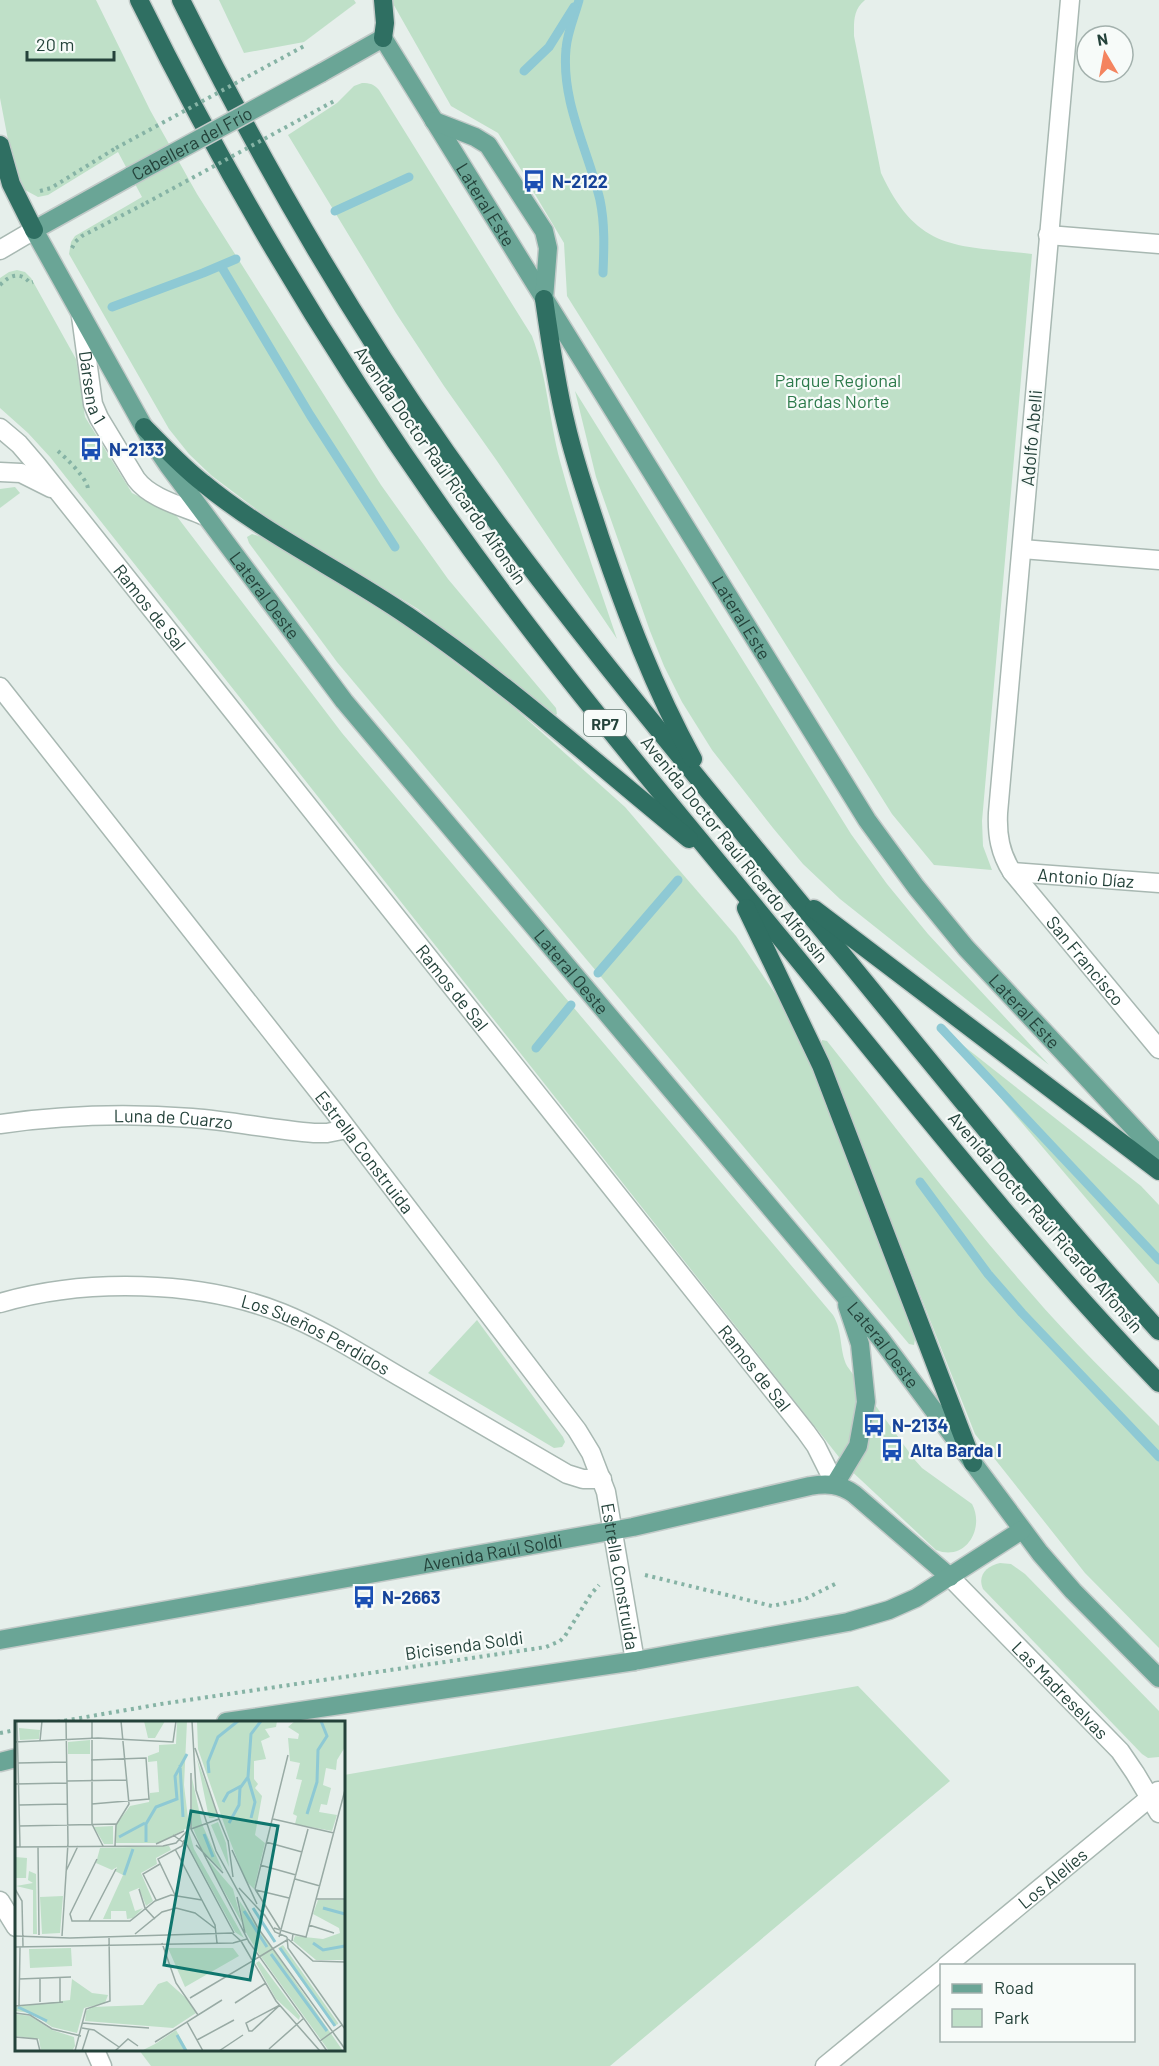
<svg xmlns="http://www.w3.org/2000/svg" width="1159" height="2066" viewBox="0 0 1159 2066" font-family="Barlow,sans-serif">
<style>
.green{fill:#bfe0c8}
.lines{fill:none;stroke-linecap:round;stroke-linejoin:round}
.stream{stroke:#8ec9d4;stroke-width:9}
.minor-casing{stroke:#a8b8b2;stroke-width:21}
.major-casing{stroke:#c2cac8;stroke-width:21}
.highway-casing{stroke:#c2cac8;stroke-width:21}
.path{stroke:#86b3a5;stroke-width:4;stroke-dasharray:3 4.5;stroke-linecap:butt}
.minor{stroke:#fff;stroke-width:18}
.major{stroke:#6aa596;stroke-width:18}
.highway{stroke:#2f6f62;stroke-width:18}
.major-bridge-casing{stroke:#c2cac8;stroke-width:21;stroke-linecap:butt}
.path-bridge{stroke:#86b3a5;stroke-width:4;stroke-dasharray:3 4.5;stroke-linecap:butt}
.major-bridge{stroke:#6aa596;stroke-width:18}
.labels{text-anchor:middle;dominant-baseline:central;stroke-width:4.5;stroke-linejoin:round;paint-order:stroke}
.shield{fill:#f7fbf9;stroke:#637a73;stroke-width:1.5}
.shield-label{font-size:16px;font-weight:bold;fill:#24423a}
.street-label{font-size:18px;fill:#24423a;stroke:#f7fbf9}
.transit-label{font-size:18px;font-weight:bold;fill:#164399;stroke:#f7fbf9;text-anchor:start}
.park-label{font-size:18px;fill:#2d7a4b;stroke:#f7fbf9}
.inset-river{fill:none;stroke:#8ec9d4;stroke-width:3}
.inset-road{fill:none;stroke:#98aaa4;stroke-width:1.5}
.view{fill:#0f766e;fill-opacity:0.15;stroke:#0f766e;stroke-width:3}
.inset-edge{fill:none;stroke:#24423a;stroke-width:3}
</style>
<rect width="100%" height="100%" fill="#e6efeb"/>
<!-- green -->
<g class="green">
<polygon points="0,0 96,0 150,110 197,194 381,485 448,579 556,708 557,714 554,716 418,609 268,518 212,476 189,454 169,429 69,254 71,242 75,236 142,197 118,152 48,195 38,197 25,190 16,170 9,145 0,98"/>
<polygon points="219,0 354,0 356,3 304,42 244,53"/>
<path d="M391,0H865C853,10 854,21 854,36L881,173C918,252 955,245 1032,254L982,821L983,846L992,870L934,865L892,814L567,296L564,243L533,191L543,184L535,171L525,176L498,133L451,106Z"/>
<path d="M362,83C370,83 374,84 379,90L532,336C547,376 549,419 560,461C576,521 597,580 617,639L497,461L444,386L396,313L288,135L337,103L354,86Z"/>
<path d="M17,270L25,272L31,278L76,359L85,417L132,493L175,514L342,733L833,1315C843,1331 839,1350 847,1366L914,1459L922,1468L972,1504C985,1528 966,1562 936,1550L846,1466L50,457L28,433L0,408V278L9,272Z"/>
<polygon points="575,391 851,834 887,884 928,934 1049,1065 840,899 803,864 773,828 712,750 682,702 664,666 650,631 596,477"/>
<polygon points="15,487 20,493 0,508 0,489"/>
<polygon points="252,534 262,537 395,619 440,651 511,705 625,807 736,936 781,1002 821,1086 915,1339 914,1345 909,1344 337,662 249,543 247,537"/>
<polygon points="941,1028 1141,1186 1159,1205 1159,1284"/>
<path d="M822,1040L827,1041C894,1125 959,1211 1030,1292C1070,1339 1115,1382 1159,1426V1648L1085,1573L975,1434L821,1044Z"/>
<polygon points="477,1320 563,1437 565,1442 562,1447 554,1448 428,1373"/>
<path d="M1000,1563L1011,1564L1025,1574L1159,1711V1757L1148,1758L1142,1754L983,1589C977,1575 987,1566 1000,1563Z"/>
<polygon points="858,1686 950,1781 610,2066 151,2066 139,2050 344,2050 344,1775"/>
</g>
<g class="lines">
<!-- stream -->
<g class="stream">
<path d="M579,0C575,15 567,33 566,49C561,102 588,150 600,200C605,224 604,249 603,273"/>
<polyline points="524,71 549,47 574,7"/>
<polyline points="335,211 409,177"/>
<polyline points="221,266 310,415 395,547"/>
<polyline points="112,307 203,273 236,259"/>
<polyline points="598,973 678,880"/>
<polyline points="941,1028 1159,1260"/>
<polyline points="536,1048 571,1005"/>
<polyline points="920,1182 988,1274 1022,1313 1159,1457"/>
</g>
<!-- minor casing -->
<g class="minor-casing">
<g id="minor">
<path id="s1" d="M1070,0L998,813C997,835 1000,853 1012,872L1159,1049"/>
<polyline points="1048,235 1159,244"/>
<polyline points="0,250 34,230"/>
<path id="s2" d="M81,316L93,404L99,418L136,479C151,499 182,506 205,516"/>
<path id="s3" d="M0,428L19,444L37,465L806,1432L816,1446L835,1484"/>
<polyline points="0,472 21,473 51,488"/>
<polyline points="1022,549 1159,560"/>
<path id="s4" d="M0,687L333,1110L577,1430L591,1453L606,1492L635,1661"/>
<path id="s5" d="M1012,872L1159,883"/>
<path id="s6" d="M0,1124C63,1115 128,1113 192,1118C233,1121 273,1130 314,1133H327L347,1129"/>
<path id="s7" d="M0,1303C85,1278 199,1280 282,1313C324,1330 363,1355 402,1378C457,1410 512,1442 567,1474L583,1479H602"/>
<path id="s8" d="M950,1577L1120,1751L1135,1773L1159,1813"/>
<polyline points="0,1901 16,1927"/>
<path id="s9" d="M946,1966L1158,1791"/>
<polyline points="95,2050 102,2066"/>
<polyline points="825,2066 942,1970"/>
</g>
</g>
<!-- major casing -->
<g class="major-casing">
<g id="major">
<path id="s10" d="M321,73L383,38L867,820L916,887L966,948L1159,1155"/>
<polyline points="434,121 475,137 488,145 544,231 548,248 544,299"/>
<path id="s11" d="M131,176L34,230L151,440L168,465L344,701L880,1338L1040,1553L1073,1591L1159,1678"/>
<polyline points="835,1484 858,1446 866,1402 860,1344 847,1305"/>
<path id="s12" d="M0,1640L633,1527L810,1486C827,1483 840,1484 854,1494L950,1577"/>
<polyline points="226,1722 635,1661 848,1622 889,1610 916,1598 1022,1530"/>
<polyline points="0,1762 16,1758"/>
</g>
</g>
<!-- highway casing -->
<g class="highway-casing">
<g id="highway">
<path d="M139,0C242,209 366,410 506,597C594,715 690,827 783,941C906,1091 1025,1244 1159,1383"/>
<path d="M181,0C258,156 346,309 446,452C558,611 683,760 806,910C922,1051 1036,1195 1159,1331"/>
<polyline points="383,0 385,23 383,38"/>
<polyline points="0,145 11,184 34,230"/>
<path d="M544,299C550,341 556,383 566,424C575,463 588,500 600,537C626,614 654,688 693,759"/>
<path d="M144,427C163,446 181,466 203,483C266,535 341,570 408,616C507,683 597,764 689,839"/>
<polyline points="746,908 821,1065 973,1463"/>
<polyline points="814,909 1159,1171"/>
</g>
</g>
<!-- path -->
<g class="path">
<polyline points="40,191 51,188 116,148"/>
<polyline points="72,248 75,242 82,236 146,203"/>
<path d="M0,285C10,275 20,271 30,283L33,282"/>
<path d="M58,451C67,459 87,478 88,489"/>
<polyline points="645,1575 772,1606 805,1599 839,1582"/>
<polyline points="57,1722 161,1704 546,1647 560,1641 565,1636 591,1594 599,1585"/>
<polyline points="0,1733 16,1730"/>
</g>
<!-- minor -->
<use href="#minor" class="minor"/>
<!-- major -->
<use href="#major" class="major"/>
<!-- highway -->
<use href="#highway" class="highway"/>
<!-- major-bridge casing -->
<g class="major-bridge-casing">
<g id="major-bridge">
<path id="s13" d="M131,176L321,73"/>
</g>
</g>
<!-- path-bridge -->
<g class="path-bridge">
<polyline points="116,148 306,45"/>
<polyline points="146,203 336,100"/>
</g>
<!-- major-bridge -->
<use href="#major-bridge" class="major-bridge"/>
</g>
<!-- icons -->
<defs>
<g id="bus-bare" transform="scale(1.8)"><path d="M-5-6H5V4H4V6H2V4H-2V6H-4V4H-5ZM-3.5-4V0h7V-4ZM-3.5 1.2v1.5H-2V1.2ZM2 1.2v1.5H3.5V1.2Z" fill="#1a4fb4" stroke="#f7fbf9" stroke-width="2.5" paint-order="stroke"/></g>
</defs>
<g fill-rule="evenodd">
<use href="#bus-bare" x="534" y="181"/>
<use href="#bus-bare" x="91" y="449"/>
<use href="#bus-bare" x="874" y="1425"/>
<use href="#bus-bare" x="892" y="1450"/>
<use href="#bus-bare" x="364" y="1597"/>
</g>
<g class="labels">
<!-- shield labels -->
<rect class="shield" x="584" y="710" width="42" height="26" rx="4.5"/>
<g class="shield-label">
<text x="605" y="723">RP7</text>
</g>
<!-- street labels -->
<g class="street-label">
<text stroke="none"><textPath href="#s13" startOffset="69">Cabellera del Frío</textPath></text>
<text stroke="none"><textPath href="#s10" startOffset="267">Lateral Este</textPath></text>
<text stroke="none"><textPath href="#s2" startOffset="72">Dársena 1</textPath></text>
<text transform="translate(1031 438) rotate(-85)">Adolfo Abelli</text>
<text transform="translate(441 465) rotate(55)">Avenida Doctor Raúl Ricardo Alfonsín</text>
<text stroke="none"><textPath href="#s11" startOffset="544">Lateral Oeste</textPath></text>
<text stroke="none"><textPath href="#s3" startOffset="234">Ramos de Sal</textPath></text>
<text stroke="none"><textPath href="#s10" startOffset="753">Lateral Este</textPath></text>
<text transform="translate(735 849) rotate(51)">Avenida Doctor Raúl Ricardo Alfonsín</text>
<text stroke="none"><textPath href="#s5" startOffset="74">Antonio Díaz</textPath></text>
<text stroke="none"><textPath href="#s1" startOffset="993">San Francisco</textPath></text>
<text stroke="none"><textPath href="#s11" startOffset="1030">Lateral Oeste</textPath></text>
<text stroke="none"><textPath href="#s3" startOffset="720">Ramos de Sal</textPath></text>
<text stroke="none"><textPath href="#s10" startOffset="1239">Lateral Este</textPath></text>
<text stroke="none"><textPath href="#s6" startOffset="174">Luna de Cuarzo</textPath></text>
<text stroke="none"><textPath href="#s4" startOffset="591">Estrella Construida</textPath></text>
<text transform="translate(1046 1222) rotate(49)">Avenida Doctor Raúl Ricardo Alfonsín</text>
<text stroke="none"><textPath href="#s7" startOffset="326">Los Sueños Perdidos</textPath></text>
<text stroke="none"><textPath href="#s11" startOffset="1516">Lateral Oeste</textPath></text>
<text stroke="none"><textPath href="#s3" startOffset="1206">Ramos de Sal</textPath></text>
<text stroke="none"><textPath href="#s12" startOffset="500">Avenida Raúl Soldi</textPath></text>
<text stroke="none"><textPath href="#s4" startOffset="1095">Estrella Construida</textPath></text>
<text transform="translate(464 1645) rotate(-8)">Bicisenda Soldi</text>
<text stroke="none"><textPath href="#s8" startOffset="158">Las Madreselvas</textPath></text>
<text stroke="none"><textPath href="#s9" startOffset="138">Los Alelíes</textPath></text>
</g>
<!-- transit labels -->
<g class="transit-label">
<text x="552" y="181">N-2122</text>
<text x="109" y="449">N-2133</text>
<text x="892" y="1425">N-2134</text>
<text x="910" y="1450">Alta Barda I</text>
<text x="382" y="1597">N-2663</text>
</g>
<!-- park labels -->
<g class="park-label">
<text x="838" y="380">Parque Regional<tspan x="838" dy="21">Bardas Norte</tspan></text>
</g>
</g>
<!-- overview -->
<g transform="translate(15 1721)">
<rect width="330" height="330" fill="#e6efeb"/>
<path d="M129,0H150L140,17H133ZM162,0H172L169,64L174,106L144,122H101V104L115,85L134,81L135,72L144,71L142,40L133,41V35L144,31V24L161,23ZM182,0H262L261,6L250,8L255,16L246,20L251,38L239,40V58L243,63L240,67L247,75L240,114L250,122L239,168L231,160L215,120L183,28ZM280,0H330V26L322,39L321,49L311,47L308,64L316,67L312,84L306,83L304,91L322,94L317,110L280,103L282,95L278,93L287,59L281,58L285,42L275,40L273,17L283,18L284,13L273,6ZM4,7L25,9L24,18L5,19ZM75,19V33H53V21ZM182,38L203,95L198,97H194ZM177,57L187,103L208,150L188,131L177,105ZM203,101L211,122L214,146L196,104ZM98,105V123H89L79,106ZM174,110L179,128L229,217L220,211L170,119ZM154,125L156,129L141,137L142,143L126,152L138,180L131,185L124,167L114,171L120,190L128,187L118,197L112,198L111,190H96V198H88L108,154L100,150L102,146L97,149L81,142L85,127ZM188,133L218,168L227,202ZM0,136L12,137L11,157H0ZM14,150L21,153L22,213H18V169L1,165L18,162L13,159ZM48,175L45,212L27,213L25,176ZM224,179L328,330H314L244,233L230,210ZM303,179H330V239H301L278,220L280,215L308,218L325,212L324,207L298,193ZM268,224L323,302V303L319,305L263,227ZM56,227L57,245L15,247L14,228ZM153,227H218L224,235L170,266ZM244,240L285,295L284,299L261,278L241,242ZM57,258L77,272L93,274L90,282L69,287L62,312L37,306L16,292L0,290V286L55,279ZM152,260L172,278L181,292L158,307L70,300L71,290L77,286L128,284L143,263ZM0,293L15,295L37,309L59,316L60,325L57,330H26L24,318L0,315ZM161,309L173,330H126L140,323Z" fill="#bfe0c8"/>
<path class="inset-river" d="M165,44L168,96M194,52L193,41L203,16L223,0M233,57L240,81L236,97M208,81L213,72L226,65M292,93L302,61L303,29L312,15L306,0M214,102L224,84L225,67L233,56L236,13L246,0M189,113L198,136M104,116L130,102M131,121V103L141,86L162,78L160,55L172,33M109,154L118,128M238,187L260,221M308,187L330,193M229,190L252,226M298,222L308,229L330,225M265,227L320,305M256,233L312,310M3,286L32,300M162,314L171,330"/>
<path class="inset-road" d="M2,0L5,126M77,0V103L88,125M177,0L181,69L201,130L243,207L330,328M25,20L27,0M0,21L83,17L158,21L161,0M180,27L204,98M76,39L131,37L134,78L77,83M3,42L51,41M176,52V108M52,60L112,59M0,63L52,62M4,84L52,83M258,98L319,112M4,105L101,103M158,114L172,124L219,212M213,119L218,156M213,120L204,98L176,108L234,221L312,330M251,121L287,131M141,123L169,110M181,124L208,152M100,125L101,104L114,83L106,0M0,126L148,125L161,122L173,109M23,126L24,214M160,128L200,204L202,222M217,129L242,183M82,138L55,193L57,200H115L140,180L156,174L187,179M245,144L281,154M51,150L63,125M280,158L305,165M224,167L251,196M0,168L7,180L8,226M124,168L130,187L140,198M240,168L273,34M240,168L265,208M241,169L274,177M160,174L143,138L167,125L169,119M222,176L230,212M301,178H330M141,179L128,153L145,143M249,193L260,211L272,216M74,200L101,148M294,204L319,212M259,207L278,213L277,220M120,213L147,191L161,187L180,192L201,208M278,213L291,216L330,69M0,215L55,217L217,212L226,220M47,215L53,122L51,0M264,216L293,108M272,216L273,227L330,308M273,218L298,240L330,241M226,220L261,280L305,330M147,222L161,262L183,294M0,226L218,222L232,218M244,236L272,219M25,257V281M4,258L56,256M175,277L244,236M45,281V257M220,282L251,262M265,284L237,310H234L231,302ZM0,285L48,281M4,285L5,226M0,292L15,294L37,308L66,315M172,301L188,330M67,302L134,307M67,307L79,309L104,326M0,316L22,318L25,330M182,319L219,299M305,320L327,304M140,321L207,279M254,328L289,297M60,330L71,288L95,280L94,215M67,330L74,308M100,330L113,318L123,325M204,330L228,314"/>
<path class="view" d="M176,90L263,105L235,259L149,244Z"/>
<rect width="330" height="330" class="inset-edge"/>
</g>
<!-- legend -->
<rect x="940" y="1964" width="195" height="78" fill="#f7fbf9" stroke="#a3b1ad" stroke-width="1.5"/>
<rect x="952" y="1984" width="30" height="9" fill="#6aa596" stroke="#a3b1ad" stroke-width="1.5"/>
<text x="994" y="1994" font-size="18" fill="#24423a">Road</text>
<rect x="952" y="2009" width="30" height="18" fill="#bfe0c8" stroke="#a3b1ad" stroke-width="1.5"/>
<text x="994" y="2024" font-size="18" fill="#24423a">Park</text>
<!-- north arrow -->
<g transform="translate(1105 54) rotate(350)"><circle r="28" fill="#f7fbf9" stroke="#a3b1ad" stroke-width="1.5"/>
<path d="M0-4.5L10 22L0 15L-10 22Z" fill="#f4845f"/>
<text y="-9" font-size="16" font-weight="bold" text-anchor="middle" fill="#24423a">N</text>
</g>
<!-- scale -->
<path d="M27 51v9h87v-9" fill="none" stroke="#24423a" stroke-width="3"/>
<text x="36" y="51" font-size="18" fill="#24423a" stroke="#f7fbf9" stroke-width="4.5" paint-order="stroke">20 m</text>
</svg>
